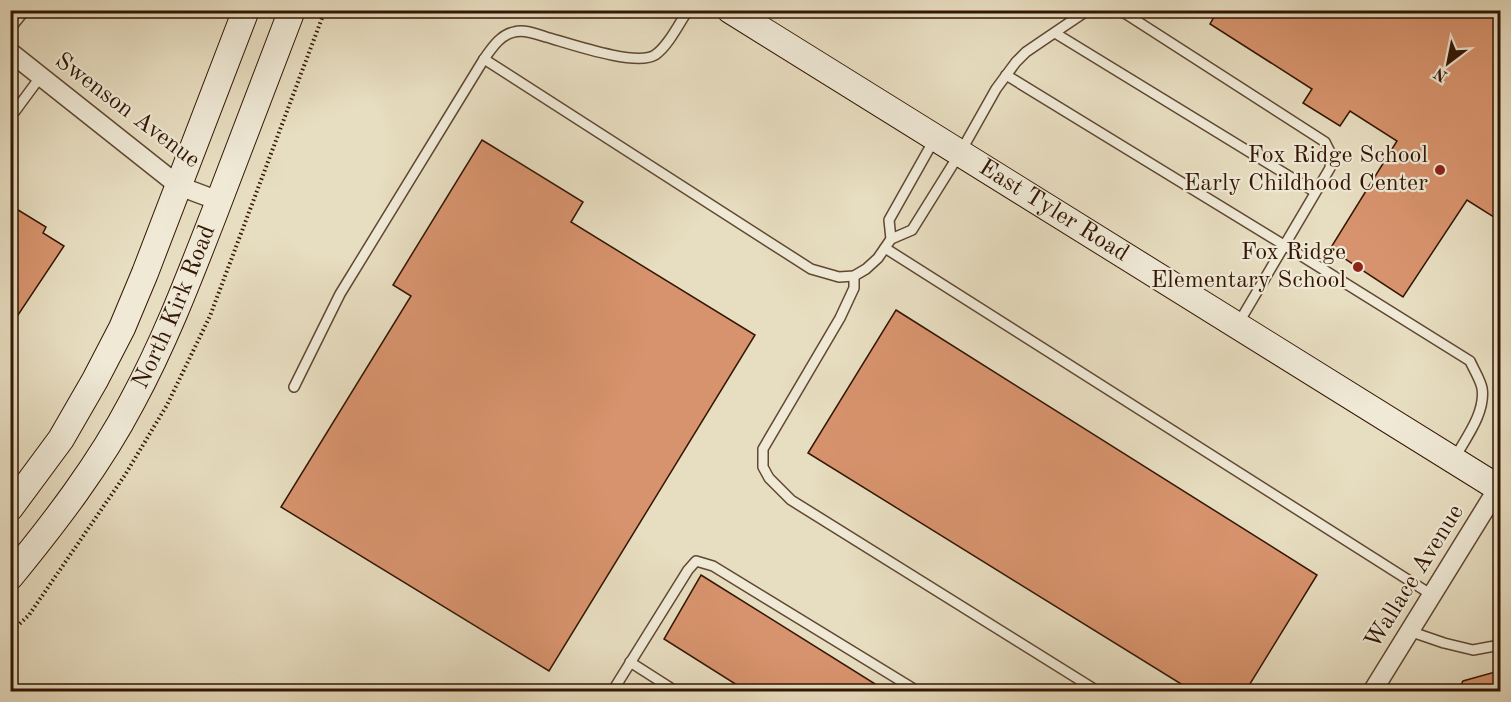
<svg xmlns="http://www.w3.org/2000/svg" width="1511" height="702" viewBox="0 0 1511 702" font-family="'Old Standard TT',serif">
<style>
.building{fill:#d7936d;stroke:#331603;stroke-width:1.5}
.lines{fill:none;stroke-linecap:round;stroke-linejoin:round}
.lane-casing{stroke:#604832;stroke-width:12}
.street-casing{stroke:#604832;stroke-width:21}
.secondary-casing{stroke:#331603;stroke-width:28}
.path{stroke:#331603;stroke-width:4;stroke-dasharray:1.5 3;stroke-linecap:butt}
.lane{stroke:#efe9d6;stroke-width:9}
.street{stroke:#efe9d6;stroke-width:18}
.secondary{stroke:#efe9d6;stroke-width:26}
.poi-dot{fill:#8f2418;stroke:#efe9d6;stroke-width:2}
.labels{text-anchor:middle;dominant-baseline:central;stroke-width:4.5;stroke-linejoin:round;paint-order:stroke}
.street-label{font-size:24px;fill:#331603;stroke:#efe9d6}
.poi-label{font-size:24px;fill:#331603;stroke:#efe9d6;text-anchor:end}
</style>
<rect width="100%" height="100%" fill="#e7ddc0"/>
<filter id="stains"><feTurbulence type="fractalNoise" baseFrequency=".00333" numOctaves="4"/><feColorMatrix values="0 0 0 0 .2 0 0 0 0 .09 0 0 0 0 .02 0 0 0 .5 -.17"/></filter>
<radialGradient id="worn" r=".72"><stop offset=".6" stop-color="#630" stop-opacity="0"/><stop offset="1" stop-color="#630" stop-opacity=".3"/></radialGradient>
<!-- building -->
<g class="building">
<polygon points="1218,10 1500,10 1500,221 1467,200 1403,297 1330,249 1397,141 1350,111 1340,126 1303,103 1312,89 1210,24"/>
<polygon points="482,140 583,202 571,222 755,335 549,671 281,507 411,296 393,285"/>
<polygon points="10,205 46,227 43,233 64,246 10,327"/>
<polygon points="896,310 1317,575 1245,692 1194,692 808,453"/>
<polygon points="701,575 888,692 748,692 664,639"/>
<polygon points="1495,672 1500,676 1500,692 1457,692 1463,681"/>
</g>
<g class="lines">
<!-- lane casing -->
<g class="lane-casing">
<g id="lane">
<polyline points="1119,10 1126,14 1325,142 1331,154 1330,168 1238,324"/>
<polyline points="10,29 25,10"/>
<polyline points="1055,33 1315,192"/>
<polyline points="484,59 811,269 839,277 854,276 866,269 878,258 891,239 912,230 960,153 996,89 1016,62 1026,52 1048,37 1088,10"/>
<path d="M1006,75L1284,245L1470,361C1474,370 1480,379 1482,388C1486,412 1466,438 1454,459"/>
<polyline points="10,118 41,76"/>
<polyline points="891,239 889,220 934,140"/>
<polyline points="885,248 1432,595"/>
<polyline points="854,276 854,288 840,318 763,449 763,467 769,478 791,500 1099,692"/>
<path d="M294,387L340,294L484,59C492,48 500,35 514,32C524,29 537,34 546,37C568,43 636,67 655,55C668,46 679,24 688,10"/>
<polyline points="1409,631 1444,643 1473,650 1500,645"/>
<polyline points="630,662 677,692"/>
<polyline points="612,692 688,570 696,561 713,566 919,692"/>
</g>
</g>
<!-- street casing -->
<g class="street-casing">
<g id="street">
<polyline points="10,52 179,186 219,201"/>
<polyline points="1372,692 1498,488"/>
</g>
</g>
<!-- secondary casing -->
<g class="secondary-casing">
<g id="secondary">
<path id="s1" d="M730,10L1500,489"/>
<polyline points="10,508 61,439 95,380 122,328 145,273 246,10"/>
<path id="s2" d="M10,577C55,522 99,465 132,402C165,341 189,278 214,214C240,146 266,78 292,10"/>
</g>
</g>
<!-- path -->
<polyline class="path" points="10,633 29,615 125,475 167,405 210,316 325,10"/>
<!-- lane -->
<use href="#lane" class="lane"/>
<!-- street -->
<use href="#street" class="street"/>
<!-- secondary -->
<use href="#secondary" class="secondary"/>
</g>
<!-- markers -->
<g class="poi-dot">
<circle cx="1440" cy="170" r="6"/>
<circle cx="1358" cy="267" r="6"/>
</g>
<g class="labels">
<!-- street labels -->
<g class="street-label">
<text transform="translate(127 111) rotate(37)">Swenson Avenue</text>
<text stroke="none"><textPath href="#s1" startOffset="381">East Tyler Road</textPath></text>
<text stroke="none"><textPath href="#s2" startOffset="318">North Kirk Road</textPath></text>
<text transform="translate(1415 577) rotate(-58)">Wallace Avenue</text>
</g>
<!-- poi labels -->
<g class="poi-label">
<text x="1428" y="156">Fox Ridge School<tspan x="1428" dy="28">Early Childhood Center</tspan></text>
<text x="1346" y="253">Fox Ridge<tspan x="1346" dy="28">Elementary School</tspan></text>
</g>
</g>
<!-- margin -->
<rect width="1511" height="702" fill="none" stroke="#e7ddc0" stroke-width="36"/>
<rect x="12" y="12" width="1487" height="678" fill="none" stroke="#331603" stroke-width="3"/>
<rect x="18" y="18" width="1475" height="666" fill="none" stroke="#331603" stroke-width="1.5"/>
<!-- north arrow -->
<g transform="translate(1448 63) rotate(212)" stroke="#efe9d6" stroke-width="4.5" paint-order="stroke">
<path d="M0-4.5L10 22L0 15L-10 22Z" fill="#331603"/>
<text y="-9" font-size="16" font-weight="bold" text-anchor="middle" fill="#331603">N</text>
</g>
<rect width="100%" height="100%" filter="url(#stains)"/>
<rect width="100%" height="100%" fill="url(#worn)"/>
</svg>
